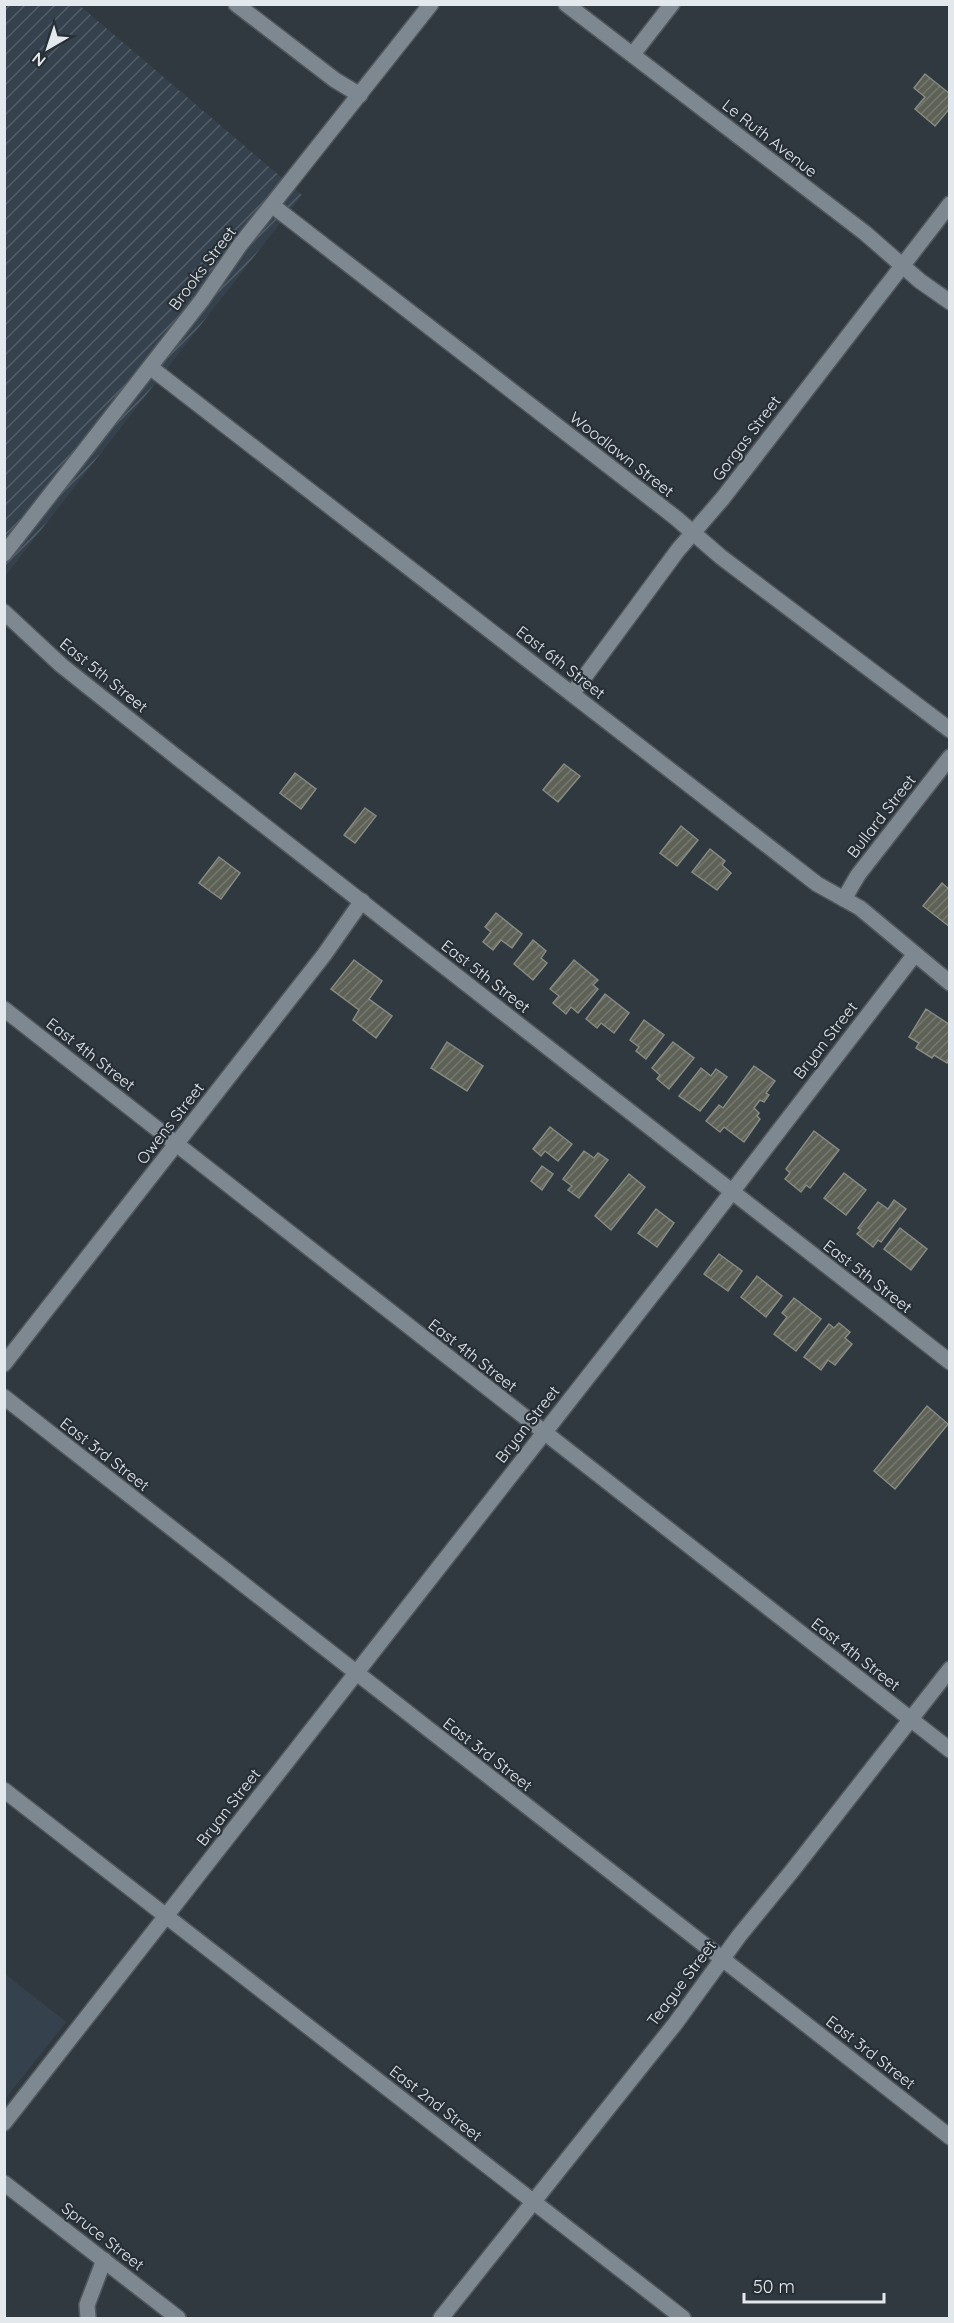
<svg xmlns="http://www.w3.org/2000/svg" width="954" height="2323" viewBox="0 0 954 2323" font-family="Quicksand,sans-serif">
<style>
.built{fill:#35424e}
.industrial{fill:url(#industrial-furrows)}
.building{fill:url(#building-hatch);stroke:#868a7f;stroke-width:1.5}
.lines{fill:none;stroke-linecap:round;stroke-linejoin:round}
.street-casing{stroke:#51585e;stroke-width:18}
.street{stroke:#7e8891;stroke-width:15}
.labels{text-anchor:middle;dominant-baseline:central;stroke-width:4.5;stroke-linejoin:round;paint-order:stroke}
.street-label{font-size:16px;fill:#e3e8ed;stroke:#272f36}
</style>
<defs>
<pattern id="industrial-furrows" width="10" height="10" patternUnits="userSpaceOnUse" patternTransform="scale(1.5)"><rect width="10" height="10" fill="#35424e"/><path d="M-1 1l2-2M0 10L10 0M9 11l2-2" fill="none" stroke="#525d68"/></pattern>
<pattern id="building-hatch" width="6" height="6" patternUnits="userSpaceOnUse" patternTransform="scale(1.5)"><rect width="6" height="6" fill="#5d6156"/><path d="M-1 1l2-2M0 6l6-6M5 7l2-2" fill="none" stroke="#74786f"/></pattern>
</defs>
<rect width="100%" height="100%" fill="#313940"/>
<!-- built -->
<polygon class="built" points="5,1974 66,2022 5,2099"/>
<!-- industrial -->
<polygon class="industrial" points="5,5 79,5 302,195 5,576"/>
<!-- building -->
<g class="building">
<polygon points="925,74 950,94 950,108 935,126 915,109 925,97 914,88"/>
<polygon points="564,764 580,776 558,802 543,790"/>
<polygon points="295,773 316,789 301,809 280,793"/>
<polygon points="365,808 376,816 355,843 344,835"/>
<polygon points="681,826 698,840 677,866 660,853"/>
<polygon points="710,849 725,861 722,865 731,873 717,890 692,872"/>
<polygon points="219,857 240,873 221,899 199,883"/>
<polygon points="942,883 950,890 950,927 923,906"/>
<polygon points="496,913 522,934 512,948 501,940 493,950 483,942 491,932 485,927"/>
<polygon points="533,940 546,951 541,958 547,963 533,980 514,964"/>
<polygon points="354,960 382,981 369,999 392,1016 376,1038 353,1020 359,1010 331,989"/>
<polygon points="574,960 598,980 593,985 598,989 578,1013 571,1007 566,1014 553,1003 559,996 550,989"/>
<polygon points="605,994 629,1013 614,1033 601,1023 597,1028 586,1019"/>
<polygon points="926,1009 950,1025 950,1058 947,1063 934,1055 932,1058 916,1048 919,1043 909,1037"/>
<polygon points="644,1020 664,1035 646,1059 636,1051 639,1047 630,1040"/>
<polygon points="447,1042 483,1066 467,1091 431,1068"/>
<polygon points="673,1042 694,1058 669,1089 657,1079 660,1075 652,1068"/>
<polygon points="754,1066 775,1081 766,1093 769,1095 764,1102 760,1100 754,1108 759,1113 757,1116 760,1119 744,1142 724,1127 720,1132 706,1121 719,1105 723,1108"/>
<polygon points="701,1068 711,1076 716,1069 727,1077 700,1111 679,1096"/>
<polygon points="550,1127 572,1144 558,1161 545,1151 541,1156 533,1149"/>
<polygon points="814,1131 839,1150 810,1188 806,1185 801,1192 785,1179 790,1173 786,1169"/>
<polygon points="584,1151 594,1158 598,1153 608,1160 579,1198 568,1190 572,1186 563,1179"/>
<polygon points="542,1166 553,1174 542,1190 531,1181"/>
<polygon points="844,1173 866,1190 846,1215 824,1198"/>
<polygon points="629,1174 645,1187 611,1230 595,1216"/>
<polygon points="894,1200 906,1209 881,1242 878,1240 873,1247 857,1234 861,1230 858,1228 878,1202 888,1209"/>
<polygon points="656,1209 674,1223 657,1247 638,1233"/>
<polygon points="900,1228 927,1249 911,1270 884,1249"/>
<polygon points="719,1254 742,1271 728,1291 704,1274"/>
<polygon points="757,1276 782,1296 766,1317 741,1297"/>
<polygon points="794,1298 821,1319 796,1351 774,1334 787,1317 782,1313"/>
<polygon points="839,1323 850,1332 845,1338 852,1344 835,1365 828,1360 821,1370 804,1357 829,1324 834,1328"/>
<polygon points="927,1406 948,1424 895,1489 874,1471"/>
</g>
<g class="lines">
<!-- street casing -->
<g class="street-casing">
<g id="street">
<polyline points="236,4 335,80 360,95"/>
<polyline points="566,4 865,233 920,281 950,302"/>
<polyline points="633,54 672,4"/>
<polyline points="273,206 676,518 721,557 950,730"/>
<polyline points="150,367 817,884 860,908 950,983"/>
<polyline points="4,554 202,300 240,245 431,4"/>
<polyline points="4,612 61,665 174,755 950,1362"/>
<polyline points="572,694 678,550 723,498 950,204"/>
<polyline points="844,899 858,875 950,757"/>
<polyline points="4,1009 950,1750"/>
<polyline points="4,1364 324,955 362,901"/>
<polyline points="4,1397 950,2137"/>
<polyline points="4,1790 683,2318"/>
<polyline points="4,2123 681,1258 915,954"/>
<polyline points="4,2183 178,2318"/>
<polyline points="88,2318 87,2305 104,2260"/>
<polyline points="441,2318 675,2024 739,1936 792,1871 950,1669"/>
</g>
</g>
<!-- street -->
<use href="#street" class="street"/>
</g>
<g class="labels">
<!-- street labels -->
<g class="street-label">
<text transform="translate(770 138) rotate(38)">Le Ruth Avenue</text>
<text transform="translate(202 268) rotate(-53)">Brooks Street</text>
<text transform="translate(746 438) rotate(-53)">Gorgas Street</text>
<text transform="translate(622 454) rotate(38)">Woodlawn Street</text>
<text transform="translate(561 662) rotate(38)">East 6th Street</text>
<text transform="translate(104 675) rotate(39)">East 5th Street</text>
<text transform="translate(881 816) rotate(-52)">Bullard Street</text>
<text transform="translate(486 976) rotate(38)">East 5th Street</text>
<text transform="translate(825 1040) rotate(-52)">Bryan Street</text>
<text transform="translate(91 1054) rotate(38)">East 4th Street</text>
<text transform="translate(170 1123) rotate(-52)">Owens Street</text>
<text transform="translate(868 1276) rotate(38)">East 5th Street</text>
<text transform="translate(473 1355) rotate(38)">East 4th Street</text>
<text transform="translate(527 1424) rotate(-52)">Bryan Street</text>
<text transform="translate(105 1454) rotate(38)">East 3rd Street</text>
<text transform="translate(856 1654) rotate(38)">East 4th Street</text>
<text transform="translate(488 1754) rotate(38)">East 3rd Street</text>
<text transform="translate(228 1807) rotate(-52)">Bryan Street</text>
<text transform="translate(681 1983) rotate(-53)">Teague Street</text>
<text transform="translate(871 2052) rotate(38)">East 3rd Street</text>
<text transform="translate(436 2103) rotate(38)">East 2nd Street</text>
<text transform="translate(103 2236) rotate(38)">Spruce Street</text>
</g>
</g>
<!-- border -->
<rect width="954" height="2323" fill="none" stroke="#e3e8ed" stroke-width="12"/>
<!-- north arrow -->
<g transform="translate(48 48) rotate(219)" stroke="#272f36" stroke-width="4.5" paint-order="stroke">
<path d="M0-4.5L10 22L0 15L-10 22Z" fill="#e3e8ed"/>
<text y="-9" font-size="16" font-weight="bold" text-anchor="middle" fill="#e3e8ed">N</text>
</g>
<!-- scale -->
<path d="M744 2293v9h140v-9" fill="none" stroke="#e3e8ed" stroke-width="3"/>
<text x="753" y="2293" font-size="18" fill="#e3e8ed" stroke="#272f36" stroke-width="4.5" paint-order="stroke">50 m</text>
</svg>
